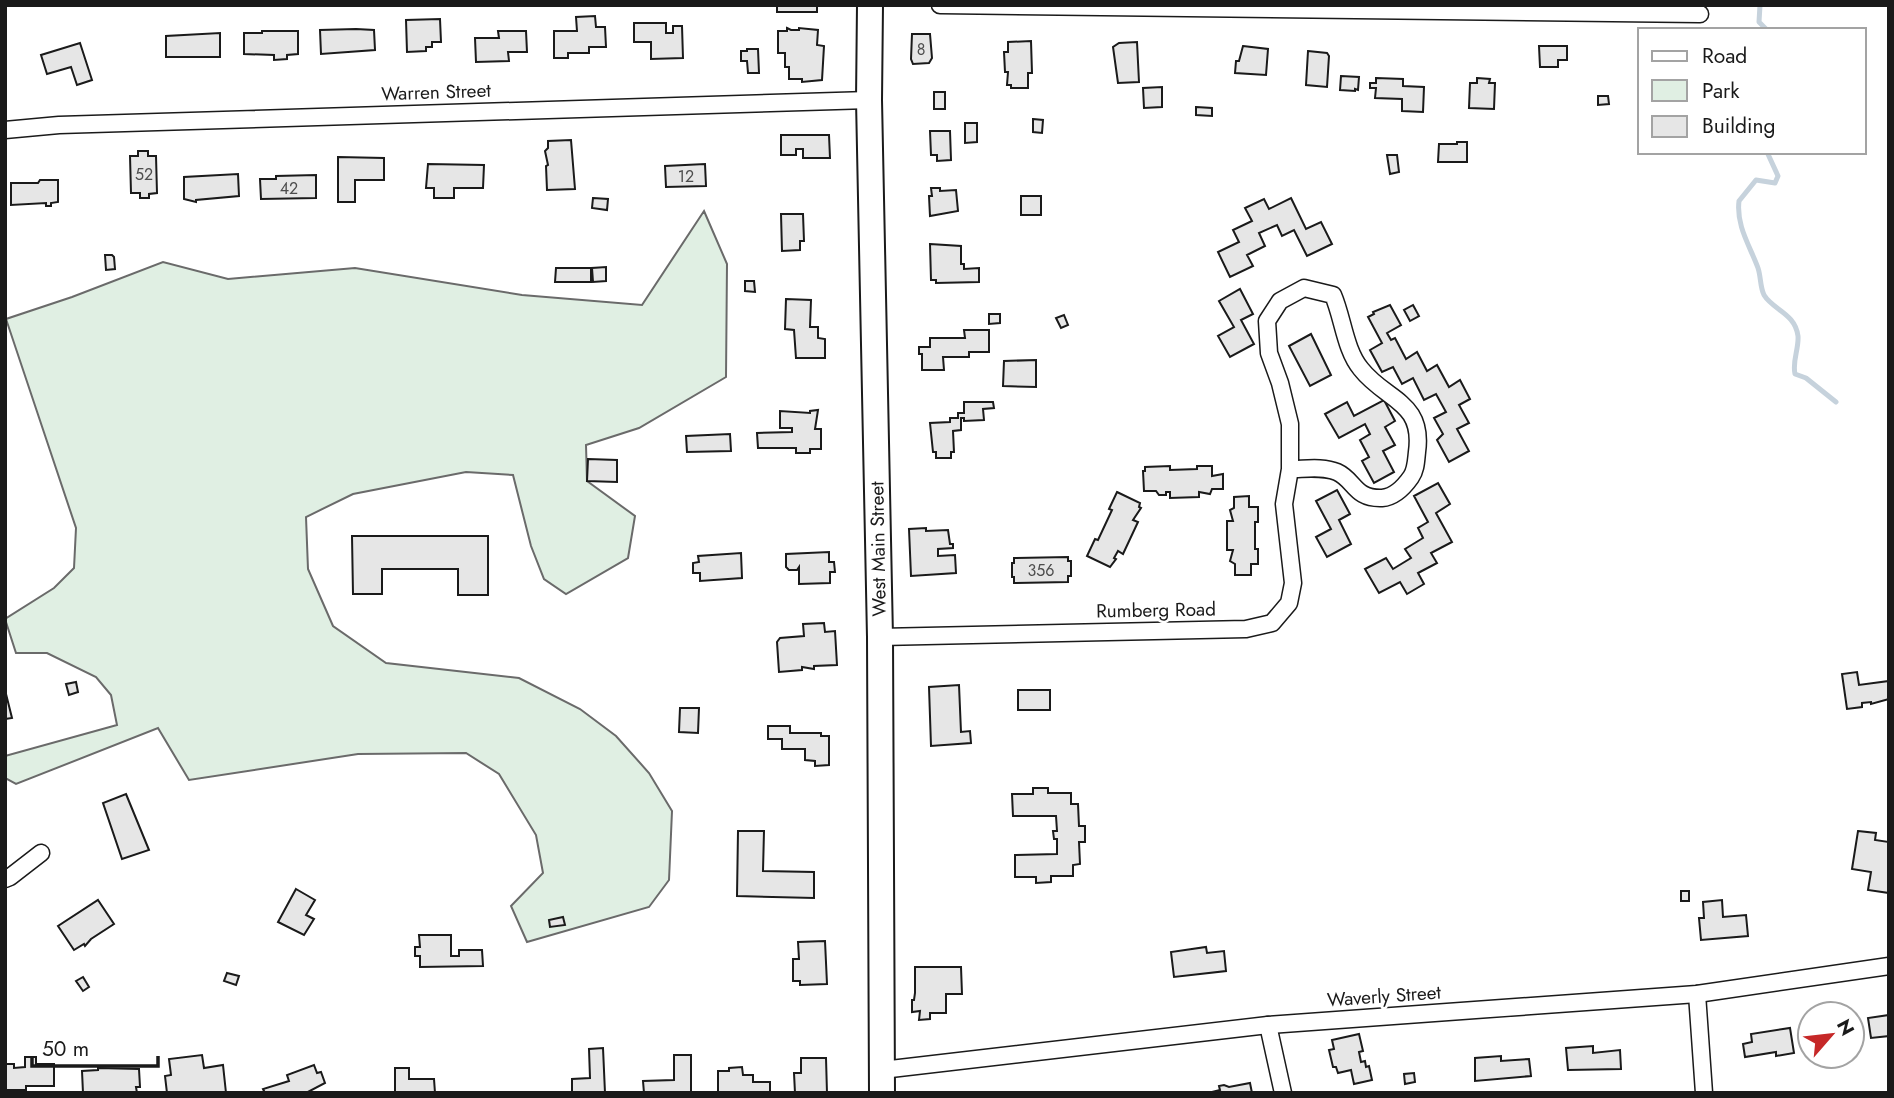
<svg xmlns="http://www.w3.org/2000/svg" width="1894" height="1098" viewBox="0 0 1894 1098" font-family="Jost,sans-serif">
  <rect width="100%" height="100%" fill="#fff"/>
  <polygon fill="#e0efe3" stroke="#6a6a6a" stroke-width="2" points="704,211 727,264 726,377 639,428 586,445 587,481 635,516 628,558 566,594 544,579 531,546 513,475 466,472 353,494 306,517 308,569 333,626 386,663 519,678 580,709 616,736 649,773 672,811 669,880 649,907 527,942 511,906 543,873 536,835 499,774 466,753 358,754 189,780 158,728 16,784 5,778 5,756 117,725 111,695 96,677 47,653 16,653 5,619 54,588 74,568 76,528 6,319 72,297 163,262 228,279 355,268 522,295 642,305"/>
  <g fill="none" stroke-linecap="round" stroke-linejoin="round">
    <g stroke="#c6d2dc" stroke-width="5">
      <polyline points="1760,5 1759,22 1767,30"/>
      <path d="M1767 152 1778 176 1775 183 1756 180 1739 201C1736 226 1750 246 1758 268 1761 277 1760 287 1764 295 1773 310 1795 313 1798 336 1799 349 1792 361 1795 374L1806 378 1836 402"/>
    </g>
  </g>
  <g fill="#e6e6e6" stroke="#1a1a1a" stroke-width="2">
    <rect x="777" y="5" width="40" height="7"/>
    <polygon points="595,16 596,27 605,27 606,47 589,47 589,53 568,53 568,58 554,58 554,31 577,31 576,17"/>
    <polygon points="440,19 441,42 432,42 432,47 426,47 426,51 407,52 406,20"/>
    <polygon points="634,23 666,23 666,33 673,33 673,26 682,26 683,58 651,59 651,42 634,42"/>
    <polygon points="787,28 791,30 799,30 799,28 818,30 817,45 824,46 822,80 802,82 802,79 789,79 789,67 785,67 785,53 778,53 778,31 787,31"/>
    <polygon points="356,29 374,30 375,50 321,54 320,30"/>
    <polygon points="262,31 298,31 298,54 287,55 287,59 274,60 274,55 244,54 244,33 262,33"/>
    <polygon points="498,31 526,31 527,52 508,52 509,61 476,62 475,38 499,38"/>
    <polygon points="220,33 220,57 166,57 166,36"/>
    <polygon points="912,34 930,34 932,58 929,63 913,64 911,59"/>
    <polygon points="1031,41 1032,73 1028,73 1028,88 1011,88 1011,85 1007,85 1008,72 1005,72 1004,52 1008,52 1008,42"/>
    <polygon points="1137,42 1139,82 1118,83 1113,47 1119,43"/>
    <polygon points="80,43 92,80 77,85 71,67 47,74 41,55"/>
    <polygon points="1243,46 1268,49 1266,75 1235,73 1236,61 1239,61"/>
    <polygon points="1539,46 1567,46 1567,60 1558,60 1558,67 1540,67"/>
    <polygon points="747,49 758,49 759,73 748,73 747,61 741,61 741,51 747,51"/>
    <polygon points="1308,51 1327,53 1329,56 1327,87 1306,85"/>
    <polygon points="1341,76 1359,77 1358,90 1355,89 1355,91 1340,90"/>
    <polygon points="1376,78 1403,79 1403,86 1424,87 1423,112 1402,111 1402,99 1375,98 1376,88 1370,88 1370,83 1376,83"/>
    <polygon points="1477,78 1490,79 1489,83 1495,83 1494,109 1469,108 1470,83 1477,83"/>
    <polygon points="1162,87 1162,107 1144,108 1143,88"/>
    <rect x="934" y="92" width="11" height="17"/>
    <polygon points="1598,96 1608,96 1609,104 1598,105"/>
    <polygon points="1196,107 1212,108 1212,116 1196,115"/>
    <polygon points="1033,119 1043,120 1042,133 1033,132"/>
    <polygon points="965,123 977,123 977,142 965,143"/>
    <polygon points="930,131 950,131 951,160 937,161 937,155 931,155"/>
    <polygon points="781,135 829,135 830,158 803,158 803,149 796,149 796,155 781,155"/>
    <polygon points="571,140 575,189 547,190 546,166 548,165 545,151 548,148 548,141"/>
    <polygon points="1457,142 1467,142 1467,162 1438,162 1439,144 1457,144"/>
    <polygon points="138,151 148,151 148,156 156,156 157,193 149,194 149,198 140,198 140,193 131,193 130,156 138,156"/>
    <polygon points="1387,155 1397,155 1399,172 1390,174"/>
    <polygon points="338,157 384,158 384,180 355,180 355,202 338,202"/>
    <polygon points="428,164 484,165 483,188 454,188 454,198 434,198 434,188 426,188"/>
    <polygon points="705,164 706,186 666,187 665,166"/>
    <polygon points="238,174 239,196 196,200 196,202 184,199 184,177"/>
    <polygon points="316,175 316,198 261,199 260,179 276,179 276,176"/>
    <polygon points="40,180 58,180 58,202 51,203 51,206 46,206 46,203 11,205 11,183 38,183"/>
    <polygon points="931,188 940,188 940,191 956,190 958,211 930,216 929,196 932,196"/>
    <rect x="1021" y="196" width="20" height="19"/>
    <polygon points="593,198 608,199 607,210 592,208"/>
    <polygon points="1291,198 1306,229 1321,222 1332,244 1307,256 1294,230 1282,236 1277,225 1259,233 1265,246 1247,255 1253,266 1230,277 1218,252 1239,242 1233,230 1252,221 1245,208 1264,199 1269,209"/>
    <polygon points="781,214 803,214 804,241 800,241 800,250 782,251"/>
    <polygon points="930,244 961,246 961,264 964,264 964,269 979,268 979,282 936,283 936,280 931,280"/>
    <polygon points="105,255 112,255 114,257 115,269 106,270"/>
    <polygon points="606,267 606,281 593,282 592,268"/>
    <polygon points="556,268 591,268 591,282 555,282"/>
    <polygon points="745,281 754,281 755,292 745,291"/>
    <polygon points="1240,289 1253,314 1241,320 1254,344 1230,357 1218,336 1234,327 1219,301"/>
    <polygon points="786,299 811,300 810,327 818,327 818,338 825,339 825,358 796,358 794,330 785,329"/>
    <polygon points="1390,305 1401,325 1387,333 1391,340 1395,338 1406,359 1417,352 1427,371 1437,365 1449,387 1460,380 1470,399 1459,405 1469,423 1457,429 1469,451 1449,462 1437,440 1443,434 1434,418 1446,412 1436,394 1424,400 1413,378 1402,384 1393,367 1382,372 1370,350 1382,343 1368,317 1374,314 1373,312"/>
    <polygon points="1413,305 1419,316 1410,321 1404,310"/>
    <polygon points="989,314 1000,314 1000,323 989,324"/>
    <polygon points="1064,315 1068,325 1061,328 1056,318"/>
    <polygon points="964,330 989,330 989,352 969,352 969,357 943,357 944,370 922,370 922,354 919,354 919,347 930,347 930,338 965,338"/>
    <polygon points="1311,334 1331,375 1310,386 1289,346"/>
    <polygon points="1036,360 1036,387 1003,386 1004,361"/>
    <polygon points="1384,400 1395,421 1385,427 1395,445 1383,451 1394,472 1374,483 1362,461 1369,457 1360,440 1370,434 1365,424 1339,438 1325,414 1347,402 1354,416"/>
    <polygon points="964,402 993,402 994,408 983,409 984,420 964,421 964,418 961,418 961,430 953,431 954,452 951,452 951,458 936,458 936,452 933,452 930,423 950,422 950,418 958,418 958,413 964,413"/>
    <polygon points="818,410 815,429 821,429 821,449 810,449 810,453 796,453 796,448 758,448 757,433 792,432 792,428 780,428 780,411 810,413 810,411"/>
    <polygon points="730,434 731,451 687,452 686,436"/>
    <polygon points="588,459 617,460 617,482 587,481"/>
    <polygon points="1170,466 1170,470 1197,469 1197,466 1212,466 1212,476 1223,474 1223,489 1212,489 1210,494 1199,492 1199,497 1170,498 1170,492 1166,492 1166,495 1159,495 1156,491 1144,491 1143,471 1145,471 1145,467"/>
    <polygon points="1438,483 1450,504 1436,513 1452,542 1431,553 1437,563 1418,573 1424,584 1407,594 1400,582 1379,593 1365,569 1386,558 1393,569 1411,558 1405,549 1423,538 1418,528 1428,522 1414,496"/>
    <polygon points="1337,490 1350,514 1339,520 1351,544 1327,557 1316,537 1331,529 1316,501"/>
    <polygon points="1117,492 1140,503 1139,507 1141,508 1133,520 1138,522 1123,554 1118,551 1114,558 1116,559 1110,567 1087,556 1095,539 1098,540 1112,510 1109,509"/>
    <polygon points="1249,496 1249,507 1258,507 1258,522 1255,522 1255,549 1258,549 1258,564 1251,564 1251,575 1235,575 1235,564 1230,561 1233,550 1227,550 1227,521 1233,521 1230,510 1234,508 1234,497"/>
    <polygon points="926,528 926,531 948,530 950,544 953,544 953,548 938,549 938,556 955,555 956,573 911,576 909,529"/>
    <polygon points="352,536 488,536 488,595 458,595 458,569 382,569 382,594 353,594"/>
    <polygon points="829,552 829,562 834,562 835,572 830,572 830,583 799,584 799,567 797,570 789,570 786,567 786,554"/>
    <polygon points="741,553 742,578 700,581 700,573 693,573 693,563 699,562 698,556"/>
    <polygon points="1068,557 1068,561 1071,561 1071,576 1068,576 1068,582 1014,583 1014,577 1012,577 1012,563 1014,563 1014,558"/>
    <polygon points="824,623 825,632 835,631 837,665 814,666 814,669 802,667 802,670 779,672 777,642 780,638 804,636 803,624"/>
    <polygon points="1857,672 1859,685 1889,681 1889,699 1871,704 1871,702 1862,703 1862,707 1847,709 1842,674"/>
    <polygon points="76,682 78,692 69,695 66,684"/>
    <polygon points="959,685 961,732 970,731 971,743 931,746 929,687"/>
    <polygon points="5,690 12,718 5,719"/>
    <rect x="1018" y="690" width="32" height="20"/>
    <polygon points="680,708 699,708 698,733 679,732"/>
    <polygon points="768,726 790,726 790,733 821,733 821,736 829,736 829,765 815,766 815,761 805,760 805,749 782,749 782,739 768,739"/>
    <polygon points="1033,788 1048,788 1048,793 1071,793 1071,804 1078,804 1079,826 1085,826 1085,842 1079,842 1080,864 1073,865 1073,876 1051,876 1051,882 1036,883 1036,877 1015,877 1015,855 1057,854 1057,839 1054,839 1053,831 1057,831 1056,816 1013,816 1012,794 1033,794"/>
    <polygon points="126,794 149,850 122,859 103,803"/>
    <polygon points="738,831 764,831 763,871 814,872 814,898 737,896"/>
    <polygon points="1858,831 1876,833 1875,840 1889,842 1889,893 1868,890 1871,872 1852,869"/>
    <polygon points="296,889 315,900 306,915 314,919 304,935 278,922"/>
    <rect x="1681" y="891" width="8" height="10"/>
    <polygon points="98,900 114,924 91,939 85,946 84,944 74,950 58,926"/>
    <polygon points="1722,900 1723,917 1746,915 1748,936 1701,940 1699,918 1704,918 1703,902"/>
    <polygon points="563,917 565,925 550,927 549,920"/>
    <polygon points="419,935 451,935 451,956 459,956 459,950 482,950 483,966 420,967 420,956 415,956 415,947 420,947"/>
    <polygon points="825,941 827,984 800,985 800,981 793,981 793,959 799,959 798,942"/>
    <polygon points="1206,947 1207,953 1224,951 1226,971 1174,977 1171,952"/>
    <polygon points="915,967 961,967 962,994 946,994 946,1013 930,1013 930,1019 919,1020 920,1011 912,1012 912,1000 914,1000 915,993"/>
    <polygon points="227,973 239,976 236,985 224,981"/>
    <polygon points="83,977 89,987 83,991 76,981"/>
    <polygon points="1889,1015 1889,1036 1871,1038 1868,1018"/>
    <polygon points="1790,1028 1794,1053 1776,1056 1776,1052 1745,1057 1743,1044 1752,1042 1751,1034"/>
    <polygon points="1359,1034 1363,1051 1359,1052 1361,1062 1365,1061 1366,1067 1369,1066 1372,1080 1354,1084 1351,1070 1338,1073 1336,1067 1333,1067 1329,1050 1334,1049 1332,1040"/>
    <polygon points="1593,1046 1593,1053 1620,1050 1621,1069 1568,1070 1566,1048"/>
    <polygon points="603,1048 605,1093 572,1093 572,1079 590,1078 589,1049"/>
    <polygon points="202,1055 204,1068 223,1065 226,1093 167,1093 165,1076 171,1075 169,1059"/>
    <polygon points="674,1055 691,1055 691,1093 644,1093 643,1081 674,1080"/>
    <polygon points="1501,1056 1501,1061 1529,1059 1531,1076 1475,1081 1475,1058"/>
    <polygon points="25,1057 36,1057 36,1064 54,1064 54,1086 26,1086 26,1090 5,1090 5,1064 14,1064 14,1068 25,1067"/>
    <polygon points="801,1058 826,1058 827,1093 795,1093 794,1073 801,1073"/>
    <polygon points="314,1065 317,1073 321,1072 325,1083 306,1093 265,1093 263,1089 289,1081 287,1075"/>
    <polygon points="742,1067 743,1075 753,1075 753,1082 770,1082 770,1093 718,1093 718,1071 729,1071 729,1068"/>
    <polygon points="98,1068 139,1069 140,1087 136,1087 137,1093 83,1093 82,1071 98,1070"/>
    <polygon points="395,1068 409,1068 409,1079 434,1079 435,1093 395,1093"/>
    <polygon points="1414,1073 1415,1082 1405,1084 1404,1074"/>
    <polygon points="1250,1083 1252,1093 1208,1093 1220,1090 1219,1086 1224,1085 1229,1087"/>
  </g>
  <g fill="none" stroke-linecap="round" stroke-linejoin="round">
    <defs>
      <g id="minor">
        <polyline points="940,5 1700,14"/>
        <polyline points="5,130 59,125 869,100"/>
        <path d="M880 637 1246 629 1272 623 1289 603 1293 583 1284 504 1290 469V424L1280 383 1269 353 1267 321 1280 301 1304 288 1333 295C1343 318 1345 350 1361 369 1386 401 1424 401 1417 452 1416 461 1416 470 1411 477 1404 487 1395 497 1382 498 1354 499 1355 480 1337 472 1323 466 1305 469 1290 469"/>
        <polyline points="5,879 10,877 41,853"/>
        <polyline points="1697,994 1704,1093"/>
        <polyline points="1268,1025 1283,1093"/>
        <polyline points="882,1070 1268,1025 1697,994 1889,966"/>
      </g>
      <polyline id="primary" points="870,5 869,100 880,637 882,1093"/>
    </defs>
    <use href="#minor" stroke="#1a1a1a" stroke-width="19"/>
    <use href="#primary" stroke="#1a1a1a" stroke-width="28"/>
    <use href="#minor" stroke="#fff" stroke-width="16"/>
    <use href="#primary" stroke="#fff" stroke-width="24"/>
  </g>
  <g text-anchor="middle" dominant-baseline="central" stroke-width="5" stroke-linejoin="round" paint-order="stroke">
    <g font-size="16" fill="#4d4d4d">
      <text x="921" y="49">8</text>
      <text x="144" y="174">52</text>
      <text x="686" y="176">12</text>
      <text x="289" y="188">42</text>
      <text x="1041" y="570">356</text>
    </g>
    <g font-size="19" fill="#1a1a1a" stroke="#fff">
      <text transform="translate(436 92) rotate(-2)">Warren Street</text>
      <text transform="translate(878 549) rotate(-91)">West Main Street</text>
      <text transform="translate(1156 610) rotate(-1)">Rumberg Road</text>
      <text transform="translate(1384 996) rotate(-4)">Waverly Street</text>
    </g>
  </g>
  <rect width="1894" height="1098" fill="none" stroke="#1a1a1a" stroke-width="14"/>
  <rect x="1638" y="28" width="228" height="126" fill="#ffffff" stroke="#a3a3a3" stroke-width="2"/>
  <rect x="1652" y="51" width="35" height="10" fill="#ffffff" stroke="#a3a3a3" stroke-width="2"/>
  <text x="1702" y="63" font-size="21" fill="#1a1a1a">Road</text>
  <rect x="1652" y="80" width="35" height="21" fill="#e0efe3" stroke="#a3a3a3" stroke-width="2"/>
  <text x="1702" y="98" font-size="21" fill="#1a1a1a">Park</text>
  <rect x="1652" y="116" width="35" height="21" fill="#e6e6e6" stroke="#a3a3a3" stroke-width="2"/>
  <text x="1702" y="133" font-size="21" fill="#1a1a1a">Building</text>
  <g transform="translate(1831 1035) rotate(62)"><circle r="33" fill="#ffffff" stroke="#a3a3a3" stroke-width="2"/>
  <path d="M0-5L12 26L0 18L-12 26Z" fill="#c62828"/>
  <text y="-10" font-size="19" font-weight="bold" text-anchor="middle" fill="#1a1a1a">N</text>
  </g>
  <path d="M32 1056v10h126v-10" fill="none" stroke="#1a1a1a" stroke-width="3.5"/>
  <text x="42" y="1056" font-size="21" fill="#1a1a1a" stroke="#ffffff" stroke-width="5" paint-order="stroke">50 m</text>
</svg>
